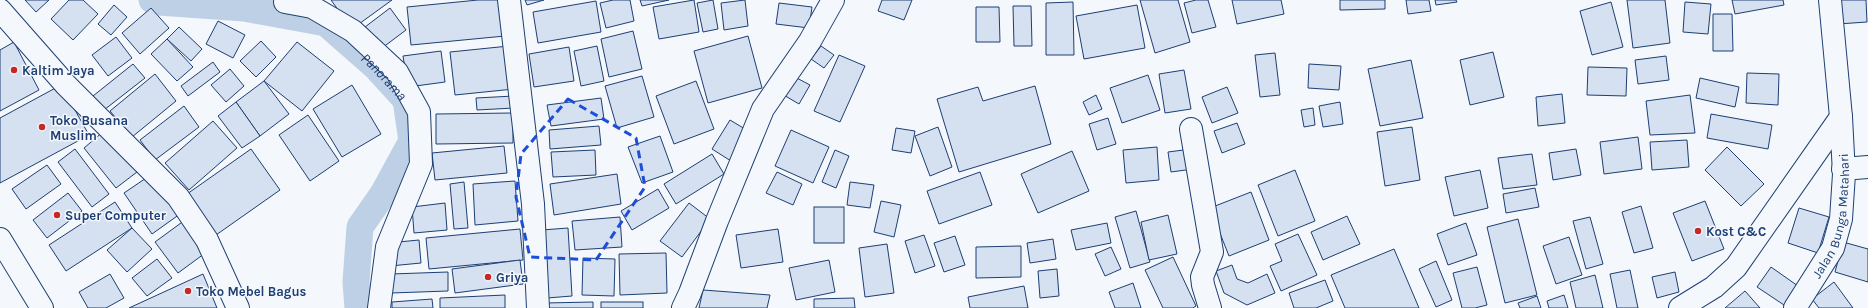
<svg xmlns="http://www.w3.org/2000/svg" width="1868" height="308" viewBox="0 0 1868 308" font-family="Karla,sans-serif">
  <rect width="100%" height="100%" fill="#f4f7fb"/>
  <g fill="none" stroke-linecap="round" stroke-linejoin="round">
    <path stroke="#bed0e5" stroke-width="27" id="s1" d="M152 0 159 2 244 8 326 23 375 66 406 100 412 141 383 194 360 227 356 282 358 308"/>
  </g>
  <g fill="#d5e0f0" stroke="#1d3f73">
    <polygon points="25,0 49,0 36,12"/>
    <polygon points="69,0 83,0 98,14 73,40 51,19"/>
    <polygon points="331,0 392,0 352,29"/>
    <polygon points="478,0 502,0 505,36 411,45 407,7"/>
    <polygon points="525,0 544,0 527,5"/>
    <polygon points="613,0 630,0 634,21 606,28 600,3"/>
    <polygon points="640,0 669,0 642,6"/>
    <polygon points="694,0 699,32 659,39 653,7"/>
    <polygon points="713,0 718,29 703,32 697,3"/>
    <polygon points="745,0 748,26 724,30 721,3"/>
    <polygon points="882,0 912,0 904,20 878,11"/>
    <polygon points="1140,0 1178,0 1190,42 1155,53"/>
    <polygon points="1196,0 1208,0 1216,27 1192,33 1184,3"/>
    <polygon points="1232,0 1281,0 1284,14 1237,24"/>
    <polygon points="1340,0 1385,0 1385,9 1340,10"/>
    <polygon points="1406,0 1429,0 1431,11 1408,14"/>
    <polygon points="1435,0 1456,0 1457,2 1436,5"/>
    <polygon points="1627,0 1665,0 1670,43 1633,48"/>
    <polygon points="1732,0 1783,0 1784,5 1735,14"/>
    <polygon points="1837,0 1866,0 1867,22 1838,24"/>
    <polygon points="596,1 601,32 538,43 533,12"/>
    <polygon points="1073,2 1074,55 1046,55 1046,3"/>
    <polygon points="1611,2 1623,47 1592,55 1580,11"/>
    <polygon points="1685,2 1711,4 1708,34 1683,32"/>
    <polygon points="779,3 812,7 809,28 776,24"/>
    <polygon points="114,5 127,17 111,35 98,24"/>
    <polygon points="1137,5 1145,48 1084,59 1076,16"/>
    <polygon points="1013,6 1031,6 1032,46 1014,46"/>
    <polygon points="976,7 999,7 1000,42 976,42"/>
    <polygon points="151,8 169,28 140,54 122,33"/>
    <polygon points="390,8 406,30 382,48 365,27"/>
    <polygon points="1713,14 1732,14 1733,51 1713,51"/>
    <polygon points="218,21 245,35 233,58 206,44"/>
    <polygon points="179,27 202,49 191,61 167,39"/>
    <polygon points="633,31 642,69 609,77 601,39"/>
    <polygon points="748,36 762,88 708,103 694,51"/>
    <polygon points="116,37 132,58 108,76 92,55"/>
    <polygon points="167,39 193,67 177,81 151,54"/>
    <polygon points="261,41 276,57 256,77 240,61"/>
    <polygon points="14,42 39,90 0,111 0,50"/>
    <polygon points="297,42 334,71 302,111 264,81"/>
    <polygon points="509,46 514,89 455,95 450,52"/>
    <polygon points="597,46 604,81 581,86 574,51"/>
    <polygon points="821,46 834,55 824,68 811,59"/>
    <polygon points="569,47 574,81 534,87 529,54"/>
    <polygon points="441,51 445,82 408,87 403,56"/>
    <polygon points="1493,52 1504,97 1470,105 1460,60"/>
    <polygon points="1275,53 1280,95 1260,97 1255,55"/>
    <polygon points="839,55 865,66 840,122 814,111"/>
    <polygon points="1666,56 1669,80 1638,84 1635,60"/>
    <polygon points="1411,60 1423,118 1380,126 1368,69"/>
    <polygon points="213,62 220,72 188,96 181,86"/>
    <polygon points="133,64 145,78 104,110 93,96"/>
    <polygon points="1309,64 1341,66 1339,90 1308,88"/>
    <polygon points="1588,67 1627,68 1626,96 1587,95"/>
    <polygon points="230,69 244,86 226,102 211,85"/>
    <polygon points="1184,70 1191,109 1165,113 1159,74"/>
    <polygon points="1747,73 1779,74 1778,105 1746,103"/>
    <polygon points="155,74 176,101 132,137 110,111"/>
    <polygon points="1148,75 1160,110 1122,123 1110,88"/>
    <polygon points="642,76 654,117 617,128 605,86"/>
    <polygon points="793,76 810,85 799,104 782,94"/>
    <polygon points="1700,78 1739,87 1735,107 1696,98"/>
    <polygon points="264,81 289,114 260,136 236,102"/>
    <polygon points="696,81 714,129 674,144 656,96"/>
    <polygon points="61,85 89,135 0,183 0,118"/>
    <polygon points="352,85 381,134 342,157 313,109"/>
    <polygon points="1035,86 1051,144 959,172 937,99 978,87 983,101"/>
    <polygon points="1227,87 1238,113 1212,123 1202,97"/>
    <polygon points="1562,94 1565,123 1538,126 1536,97"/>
    <polygon points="1096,95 1102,109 1089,115 1083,102"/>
    <polygon points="1690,95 1695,133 1650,135 1646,101"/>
    <polygon points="514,96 514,108 477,110 476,98"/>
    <polygon points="601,98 604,119 551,126 547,105"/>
    <polygon points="236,102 260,136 242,148 218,116"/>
    <polygon points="1340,102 1343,124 1323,127 1319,106"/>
    <polygon points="184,106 199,127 155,160 140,140"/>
    <polygon points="1313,108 1315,125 1304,127 1301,110"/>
    <polygon points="513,113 513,143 436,144 436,114"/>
    <polygon points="1711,114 1772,125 1768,149 1707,138"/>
    <polygon points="308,115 339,161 310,181 279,135"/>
    <polygon points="1108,118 1116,144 1097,150 1089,124"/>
    <polygon points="730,120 750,132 731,161 712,149"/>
    <polygon points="213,121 237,148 189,190 165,163"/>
    <polygon points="1237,123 1245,144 1222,153 1214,131"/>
    <polygon points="599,126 601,145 550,149 549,130"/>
    <polygon points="938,127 952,167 930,176 915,136"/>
    <polygon points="1412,127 1420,180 1385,186 1377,132"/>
    <polygon points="896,128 915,131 911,153 892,150"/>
    <polygon points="791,130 829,147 813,183 775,166"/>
    <polygon points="104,131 137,172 116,188 84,148"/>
    <polygon points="660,136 673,172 642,183 628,147"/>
    <polygon points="1638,137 1642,169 1604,174 1600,142"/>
    <polygon points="1687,140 1689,167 1652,170 1650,142"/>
    <polygon points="504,146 507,173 435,180 432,153"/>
    <polygon points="1157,147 1159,180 1126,183 1123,150"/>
    <polygon points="1727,147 1764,184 1741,206 1705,170"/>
    <polygon points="75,149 109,194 92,207 58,162"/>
    <polygon points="251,149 280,190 216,235 187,194"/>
    <polygon points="1191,149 1193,169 1171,172 1168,152"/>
    <polygon points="1576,149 1581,175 1553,180 1549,153"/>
    <polygon points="595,150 596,175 553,177 551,152"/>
    <polygon points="835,150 849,156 836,188 822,182"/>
    <polygon points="1072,151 1089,191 1038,213 1021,174"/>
    <polygon points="712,154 724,174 676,204 664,184"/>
    <polygon points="1532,154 1537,185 1503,189 1498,158"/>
    <polygon points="47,165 61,184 26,209 12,189"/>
    <polygon points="1295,170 1315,221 1278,236 1258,185"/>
    <polygon points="1480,170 1488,208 1454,216 1445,177"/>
    <polygon points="777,172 802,184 793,205 766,193"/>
    <polygon points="980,172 992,205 939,224 927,191"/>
    <polygon points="152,174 180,214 152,234 124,193"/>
    <polygon points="617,174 621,204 554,215 550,184"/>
    <polygon points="515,181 518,221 475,225 473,184"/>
    <polygon points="464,182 468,228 454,229 450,184"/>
    <polygon points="850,182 874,185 870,208 847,205"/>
    <polygon points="1535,188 1539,207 1506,213 1503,194"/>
    <polygon points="658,189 669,208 632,230 621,211"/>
    <polygon points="1251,192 1269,240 1229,256 1210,208"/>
    <polygon points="68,193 82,211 47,238 33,220"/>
    <polygon points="881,201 901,205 894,237 874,232"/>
    <polygon points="1705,201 1724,249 1692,261 1673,213"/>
    <polygon points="115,202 132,228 66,271 49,245"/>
    <polygon points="445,203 447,230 414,233 412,207"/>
    <polygon points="689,203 710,219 682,257 660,241"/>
    <polygon points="1641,206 1653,248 1634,253 1622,212"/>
    <rect x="814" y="207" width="30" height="36"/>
    <polygon points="1799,208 1829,217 1818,253 1788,243"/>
    <polygon points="1136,211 1150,262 1130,268 1115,217"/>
    <polygon points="1168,215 1177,254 1149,260 1141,222"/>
    <polygon points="1347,216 1360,244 1323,260 1311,232"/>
    <polygon points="620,217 622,247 575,250 572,221"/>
    <polygon points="1590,217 1603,264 1586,269 1573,221"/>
    <polygon points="1518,219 1537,295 1505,303 1487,227"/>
    <polygon points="185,220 208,251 178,273 155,242"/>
    <polygon points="1107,223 1111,243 1076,250 1071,230"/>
    <polygon points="1466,223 1477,255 1448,265 1437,234"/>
    <polygon points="132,228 152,249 127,272 107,250"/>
    <polygon points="568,228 572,296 547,298 542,230"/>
    <polygon points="520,229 523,260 429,269 426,238"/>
    <polygon points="778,229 783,262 741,268 736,235"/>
    <polygon points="1298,234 1317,275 1281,291 1270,266 1282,261 1275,244"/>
    <polygon points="924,235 935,266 915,273 905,241"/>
    <polygon points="955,236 965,265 944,272 934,243"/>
    <polygon points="1569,237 1582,275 1556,284 1543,246"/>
    <polygon points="1053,239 1056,259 1030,263 1027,243"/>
    <polygon points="419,240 421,263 390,266 388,243"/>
    <polygon points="1843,242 1868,249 1868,282 1835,272"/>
    <polygon points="887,244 894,293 865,297 859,248"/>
    <polygon points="1021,246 1021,277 976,278 976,247"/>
    <polygon points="1111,247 1121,269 1105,276 1095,254"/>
    <polygon points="1394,249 1419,308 1345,308 1331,275"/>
    <polygon points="666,253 667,293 620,295 619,254"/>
    <polygon points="1173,257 1196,306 1193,308 1163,308 1145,270"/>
    <polygon points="583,258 615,259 614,296 582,295"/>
    <polygon points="157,259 172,278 147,296 132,278"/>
    <polygon points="520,260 523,284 455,293 452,269"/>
    <polygon points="829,260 835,292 796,300 789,268"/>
    <polygon points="1436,261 1452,300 1436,307 1419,269"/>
    <polygon points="1232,265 1237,279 1248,283 1267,274 1275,293 1247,305 1224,293 1216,271"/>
    <polygon points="1477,267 1487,305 1475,308 1462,308 1453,273"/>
    <polygon points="1771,267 1798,286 1784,305 1757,287"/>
    <polygon points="1057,269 1059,296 1040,298 1038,271"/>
    <polygon points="1630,270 1638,308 1617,308 1610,274"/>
    <polygon points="448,272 448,291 391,293 391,274"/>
    <polygon points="1675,272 1679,292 1657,298 1652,277"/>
    <polygon points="110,274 124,298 106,308 88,308 79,292"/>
    <polygon points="203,274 217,308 129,308"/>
    <polygon points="1595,275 1603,308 1576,308 1570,282"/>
    <polygon points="1325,280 1333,301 1316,308 1294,308 1289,293"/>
    <polygon points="1834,282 1853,308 1819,308 1812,299"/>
    <polygon points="1133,283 1141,308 1115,308 1109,292"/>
    <polygon points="1024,286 1028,308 970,308 968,297"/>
    <polygon points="703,290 770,295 767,308 699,308"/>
    <polygon points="1745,291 1760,308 1725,308"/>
    <polygon points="505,295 505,308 440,308 440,298"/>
    <polygon points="1564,295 1568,308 1549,308 1547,301"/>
    <polygon points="1537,296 1541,308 1520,308 1518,303"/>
    <polygon points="854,298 855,308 814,308 814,299"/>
    <polygon points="432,299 433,308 392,308 392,302"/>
    <polygon points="593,302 593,308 545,308 545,303"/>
    <rect x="601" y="302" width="42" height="6"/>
  </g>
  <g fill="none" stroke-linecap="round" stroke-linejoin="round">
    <defs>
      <g id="minor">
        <polyline points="509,0 533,204 538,308"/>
        <polyline points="285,2 312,7 353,31 397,72 419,112 421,164 387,247 379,308"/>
        <polyline points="0,10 66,85 178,197 207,240 238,308"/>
        <polyline points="1191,129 1212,252 1202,277 1203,285 1210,308"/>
        <polyline points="1843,169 1868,167"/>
        <polyline points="683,308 690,293 717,221 763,109 810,41 833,0"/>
        <polyline points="1680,308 1714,287 1736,267 1841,117"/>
        <path id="s2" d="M1795 308 1833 248 1841 219 1844 174 1841 117 1830 0"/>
      </g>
      <polyline id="secondary" points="0,239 42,308"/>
    </defs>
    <use href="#minor" stroke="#1d3f73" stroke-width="24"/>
    <use href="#secondary" stroke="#1d3f73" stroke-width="24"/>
    <use href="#minor" stroke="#f4f7fb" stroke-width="22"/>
    <use href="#secondary" stroke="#f4f7fb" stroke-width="22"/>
  </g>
  <path fill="none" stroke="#1d4ed8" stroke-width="3" stroke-dasharray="8 5" stroke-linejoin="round" d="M568 99 636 138 645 187 596 260 530 257 516 197 521 154Z"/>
  <g fill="#c62828" stroke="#f4f7fb" stroke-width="1.5">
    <circle cx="14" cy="70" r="4"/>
    <circle cx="42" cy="127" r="4"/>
    <circle cx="57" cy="215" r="4"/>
    <circle cx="1698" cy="231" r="4"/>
    <circle cx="488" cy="277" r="4"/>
    <circle cx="188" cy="291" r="4"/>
  </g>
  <g text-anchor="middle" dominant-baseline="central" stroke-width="3" stroke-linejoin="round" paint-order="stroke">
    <g font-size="13" font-weight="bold" fill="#1d3f73" stroke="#f4f7fb" text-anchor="start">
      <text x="22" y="70">Kaltim Jaya</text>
      <text x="50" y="120">Toko Busana<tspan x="50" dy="15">Muslim</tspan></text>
      <text x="65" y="215">Super Computer</text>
      <text x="1706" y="231">Kost C&amp;C</text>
      <text x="496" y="277">Griya</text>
      <text x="196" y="291">Toko Mebel Bagus</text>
    </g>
    <g font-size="13" fill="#1d3f73" stroke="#f4f7fb">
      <text stroke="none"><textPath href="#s2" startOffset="102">Jalan Bunga Matahari</textPath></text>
    </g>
    <g font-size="14" font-style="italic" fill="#1d3f73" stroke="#f4f7fb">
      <text stroke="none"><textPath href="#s1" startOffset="255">Panorama</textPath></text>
    </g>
  </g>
</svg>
